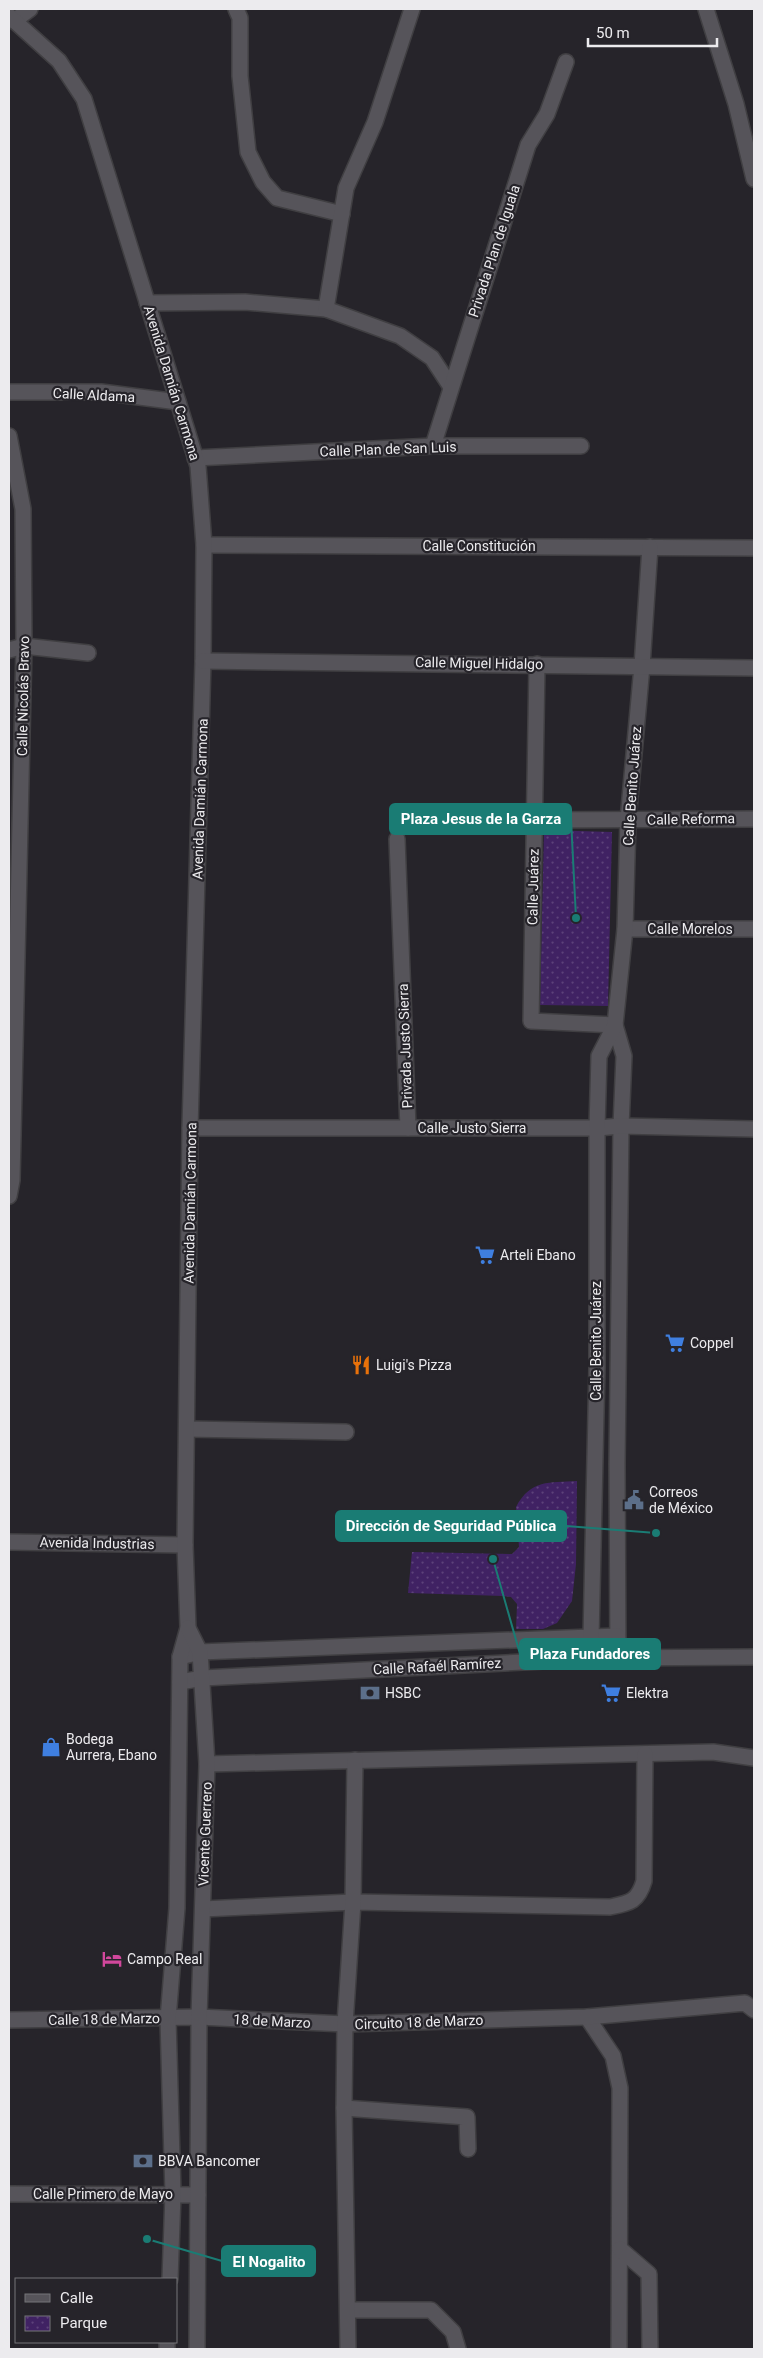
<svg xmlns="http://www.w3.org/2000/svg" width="763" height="2358" viewBox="0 0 763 2358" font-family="Roboto,sans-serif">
  <defs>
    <pattern id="park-dots" width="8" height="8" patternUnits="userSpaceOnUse" patternTransform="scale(1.25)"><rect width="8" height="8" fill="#402263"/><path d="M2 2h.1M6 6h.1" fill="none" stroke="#5c427a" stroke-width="1.8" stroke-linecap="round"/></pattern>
  </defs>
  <rect width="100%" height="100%" fill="#26242a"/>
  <g fill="url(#park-dots)">
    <polygon points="544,830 612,832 608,1006 540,1005"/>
    <path d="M577 1481 576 1564 572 1601 557 1623 543 1629H516L517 1604 511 1597 503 1596 408 1593 412 1552 512 1554 519 1547 516 1507C531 1479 549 1483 577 1481Z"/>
  </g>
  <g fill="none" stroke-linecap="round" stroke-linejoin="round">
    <defs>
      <g id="minor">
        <polyline points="236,9 240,18 240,76 248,152 263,182 277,198 342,214"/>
        <polyline points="706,9 736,104 754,179"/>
        <polyline points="14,21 30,9"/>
        <polyline points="147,303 245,302 326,309 400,336 432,358 451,387"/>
        <polyline points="326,309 346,188 375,122 412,9"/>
        <polyline points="9,392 101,392 178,402"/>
        <polyline points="9,436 23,509 24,646 12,1180 9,1196"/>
        <polyline points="433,446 528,145 547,114 566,62"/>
        <polyline points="195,458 433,446 581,446"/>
        <polyline points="204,545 754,548"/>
        <polyline points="9,650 24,646 88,653"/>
        <polyline points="537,664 531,1021 615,1025"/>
        <polyline points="535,820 754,819"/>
        <polyline points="397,839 408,1128"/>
        <polyline points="625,929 754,929"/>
        <polyline points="615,1025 624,1056 621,1126 617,1464 618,1659"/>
        <polyline points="190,1128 597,1128 621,1126 754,1129"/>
        <polyline points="187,1429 346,1432"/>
        <polyline points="9,1542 185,1545"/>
        <polyline points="180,1657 200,1652 617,1636"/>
        <polyline points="603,1658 591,1638 597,1367 597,1128 599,1056 615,1025 625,929 628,820 642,666 650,547"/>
        <polyline points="180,1682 203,1678 603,1658 754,1657"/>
        <polyline points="207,1764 713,1752 754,1758"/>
        <path d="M203 1909 353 1902 610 1907C629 1903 638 1902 644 1881L645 1754"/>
        <polyline points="587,2017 613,2056 620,2088 619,2349"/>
        <polyline points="9,2020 199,2017 345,2024 587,2017 745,2003 754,2010"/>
        <polyline points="344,2108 467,2117 468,2149"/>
        <polyline points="9,2194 198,2195"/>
        <polyline points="620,2249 649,2274 650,2349"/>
        <polyline points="349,2310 431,2310 453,2332 458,2349"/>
        <polyline points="348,2349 344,2108 345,2024 353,1902 355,1760"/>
      </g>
      <g id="tertiary">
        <polyline points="9,16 59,61 84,99 198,466 204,545 203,661 190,1128 185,1545 188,1628 180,1657 177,1908 168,2019 173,2194 170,2279"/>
        <polyline points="203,661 754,668"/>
        <polyline points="188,1628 200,1652 207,1764 199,2017 197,2349"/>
        <polyline points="167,2349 167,2342"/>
      </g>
    </defs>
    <use href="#minor" stroke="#403f42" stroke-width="18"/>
    <use href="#tertiary" stroke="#403f42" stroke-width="18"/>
    <use href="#minor" stroke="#56545a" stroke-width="15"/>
    <use href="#tertiary" stroke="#56545a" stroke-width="15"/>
  </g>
  <defs>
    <symbol id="supermarket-bare" viewBox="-9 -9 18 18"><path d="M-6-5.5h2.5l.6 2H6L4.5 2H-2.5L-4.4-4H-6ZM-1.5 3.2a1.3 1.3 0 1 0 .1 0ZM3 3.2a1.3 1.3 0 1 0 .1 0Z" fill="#3f7fe0" stroke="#26242a" stroke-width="2.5" paint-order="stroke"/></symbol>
    <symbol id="restaurant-bare" viewBox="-9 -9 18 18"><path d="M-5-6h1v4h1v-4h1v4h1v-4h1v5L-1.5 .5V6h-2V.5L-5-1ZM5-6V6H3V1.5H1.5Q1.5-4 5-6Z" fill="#e8710a" stroke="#26242a" stroke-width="2.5" paint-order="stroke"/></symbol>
    <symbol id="civic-bare" viewBox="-9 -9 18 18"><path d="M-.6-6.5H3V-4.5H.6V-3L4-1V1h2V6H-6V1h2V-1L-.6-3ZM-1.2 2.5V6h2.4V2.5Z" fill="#5c6f8a" stroke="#26242a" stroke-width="2.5" paint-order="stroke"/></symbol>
    <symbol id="bank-bare" viewBox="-9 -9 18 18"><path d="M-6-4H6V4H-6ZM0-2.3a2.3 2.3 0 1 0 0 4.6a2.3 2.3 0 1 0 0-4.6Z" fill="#5c6f8a" stroke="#26242a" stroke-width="2.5" paint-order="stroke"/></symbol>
    <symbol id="shop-bare" viewBox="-9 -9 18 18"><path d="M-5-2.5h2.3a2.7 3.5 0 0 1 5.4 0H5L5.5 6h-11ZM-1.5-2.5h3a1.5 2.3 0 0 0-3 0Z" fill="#3f7fe0" stroke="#26242a" stroke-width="2.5" paint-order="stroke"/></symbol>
    <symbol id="hotel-bare" viewBox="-9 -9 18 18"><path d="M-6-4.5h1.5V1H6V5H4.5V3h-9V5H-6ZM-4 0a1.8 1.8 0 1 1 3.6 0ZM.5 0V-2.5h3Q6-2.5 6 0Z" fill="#d1479c" stroke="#26242a" stroke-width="2.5" paint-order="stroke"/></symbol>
  </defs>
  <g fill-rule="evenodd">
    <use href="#supermarket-bare" x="471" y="1241" width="28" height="28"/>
    <use href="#supermarket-bare" x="661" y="1329" width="28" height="28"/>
    <use href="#restaurant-bare" x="347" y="1351" width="28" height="28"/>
    <use href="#civic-bare" x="620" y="1486" width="28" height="28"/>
    <use href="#bank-bare" x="356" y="1679" width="28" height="28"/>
    <use href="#supermarket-bare" x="597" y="1679" width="28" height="28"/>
    <use href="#shop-bare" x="37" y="1733" width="28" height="28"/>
    <use href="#hotel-bare" x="98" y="1945" width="28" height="28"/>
    <use href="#bank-bare" x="129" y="2147" width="28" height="28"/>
  </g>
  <g text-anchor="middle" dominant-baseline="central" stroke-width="4.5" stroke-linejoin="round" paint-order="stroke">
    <g font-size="14" fill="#ecebee" stroke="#26242a">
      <text transform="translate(494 251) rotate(-72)">Privada Plan de Iguala</text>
      <text transform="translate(172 383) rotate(73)">Avenida Damián Carmona</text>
      <text transform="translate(94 395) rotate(3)">Calle Aldama</text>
      <text transform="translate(388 449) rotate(-2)">Calle Plan de San Luis</text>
      <text x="479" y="546">Calle Constitución</text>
      <text transform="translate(479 663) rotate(1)">Calle Miguel Hidalgo</text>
      <text transform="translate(23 696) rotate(-89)">Calle Nicolás Bravo</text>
      <text transform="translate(632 786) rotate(-86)">Calle Benito Juárez</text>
      <text transform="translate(200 799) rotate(-88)">Avenida Damián Carmona</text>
      <text transform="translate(691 819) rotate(-1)">Calle Reforma</text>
      <text transform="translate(533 887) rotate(-89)">Calle Juárez</text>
      <text x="690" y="929">Calle Morelos</text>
      <text transform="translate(405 1046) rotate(-92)">Privada Justo Sierra</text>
      <text x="472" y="1128">Calle Justo Sierra</text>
      <text transform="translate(190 1203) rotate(-89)">Avenida Damián Carmona</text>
      <text transform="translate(596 1341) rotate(-90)">Calle Benito Juárez</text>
      <text transform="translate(97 1543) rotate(1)">Avenida Industrias</text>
      <text transform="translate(437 1666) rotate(-3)">Calle Rafaél Ramírez</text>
      <text transform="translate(205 1834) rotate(-88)">Vicente Guerrero</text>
      <text transform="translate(104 2019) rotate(-1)">Calle 18 de Marzo</text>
      <text transform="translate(272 2021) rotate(3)">18 de Marzo</text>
      <text transform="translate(419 2022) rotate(-2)">Circuito 18 de Marzo</text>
      <text x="103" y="2194">Calle Primero de Mayo</text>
    </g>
    <g font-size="14" fill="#ecebee" stroke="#26242a" text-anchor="start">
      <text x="500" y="1255">Arteli Ebano</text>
      <text x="690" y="1343">Coppel</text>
      <text x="376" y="1365">Luigi's Pizza</text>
      <text x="649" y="1492">Correos<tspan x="649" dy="16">de México</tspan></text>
      <text x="385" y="1693">HSBC</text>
      <text x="626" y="1693">Elektra</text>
      <text x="66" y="1739">Bodega<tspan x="66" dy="16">Aurrera, Ebano</tspan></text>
      <text x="127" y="1959">Campo Real</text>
      <text x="158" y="2161">BBVA Bancomer</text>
    </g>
  </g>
  <path fill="none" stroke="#1a7c74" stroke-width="2" d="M576 918L571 819M656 1533L566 1526M493 1559L520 1654M147 2239L222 2261"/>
  <g fill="#1a7c74" stroke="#26242a" stroke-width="2">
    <circle cx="576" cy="918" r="5"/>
    <circle cx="656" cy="1533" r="5"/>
    <circle cx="493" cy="1559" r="5"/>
    <circle cx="147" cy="2239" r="5"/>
  </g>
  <g fill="#1a7c74" stroke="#1a7c74" stroke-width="2">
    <rect x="390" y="804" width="181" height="30" rx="5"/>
    <rect x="336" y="1511" width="230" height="30" rx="5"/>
    <rect x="520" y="1639" width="140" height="30" rx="5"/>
    <rect x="222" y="2246" width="93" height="30" rx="5"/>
  </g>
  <g font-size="15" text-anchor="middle" font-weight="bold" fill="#fff">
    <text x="481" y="824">Plaza Jesus de la Garza</text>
    <text x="451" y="1531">Dirección de Seguridad Pública</text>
    <text x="590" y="1659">Plaza Fundadores</text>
    <text x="269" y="2267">El Nogalito</text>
  </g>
  <rect width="763" height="2358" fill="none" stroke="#ecebee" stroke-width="20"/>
  <rect x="15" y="2278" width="162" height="65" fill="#26242a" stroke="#757478"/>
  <rect x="25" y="2294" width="25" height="8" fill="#56545a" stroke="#757478"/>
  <text x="60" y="2303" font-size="15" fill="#ecebee">Calle</text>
  <rect x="25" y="2316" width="25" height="15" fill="url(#park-dots)" stroke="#757478"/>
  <text x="60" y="2328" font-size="15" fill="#ecebee">Parque</text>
  <path d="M588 38v8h129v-8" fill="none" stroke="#ecebee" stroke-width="2.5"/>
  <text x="596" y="38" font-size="15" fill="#ecebee" stroke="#26242a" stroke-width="4" paint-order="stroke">50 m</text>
</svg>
